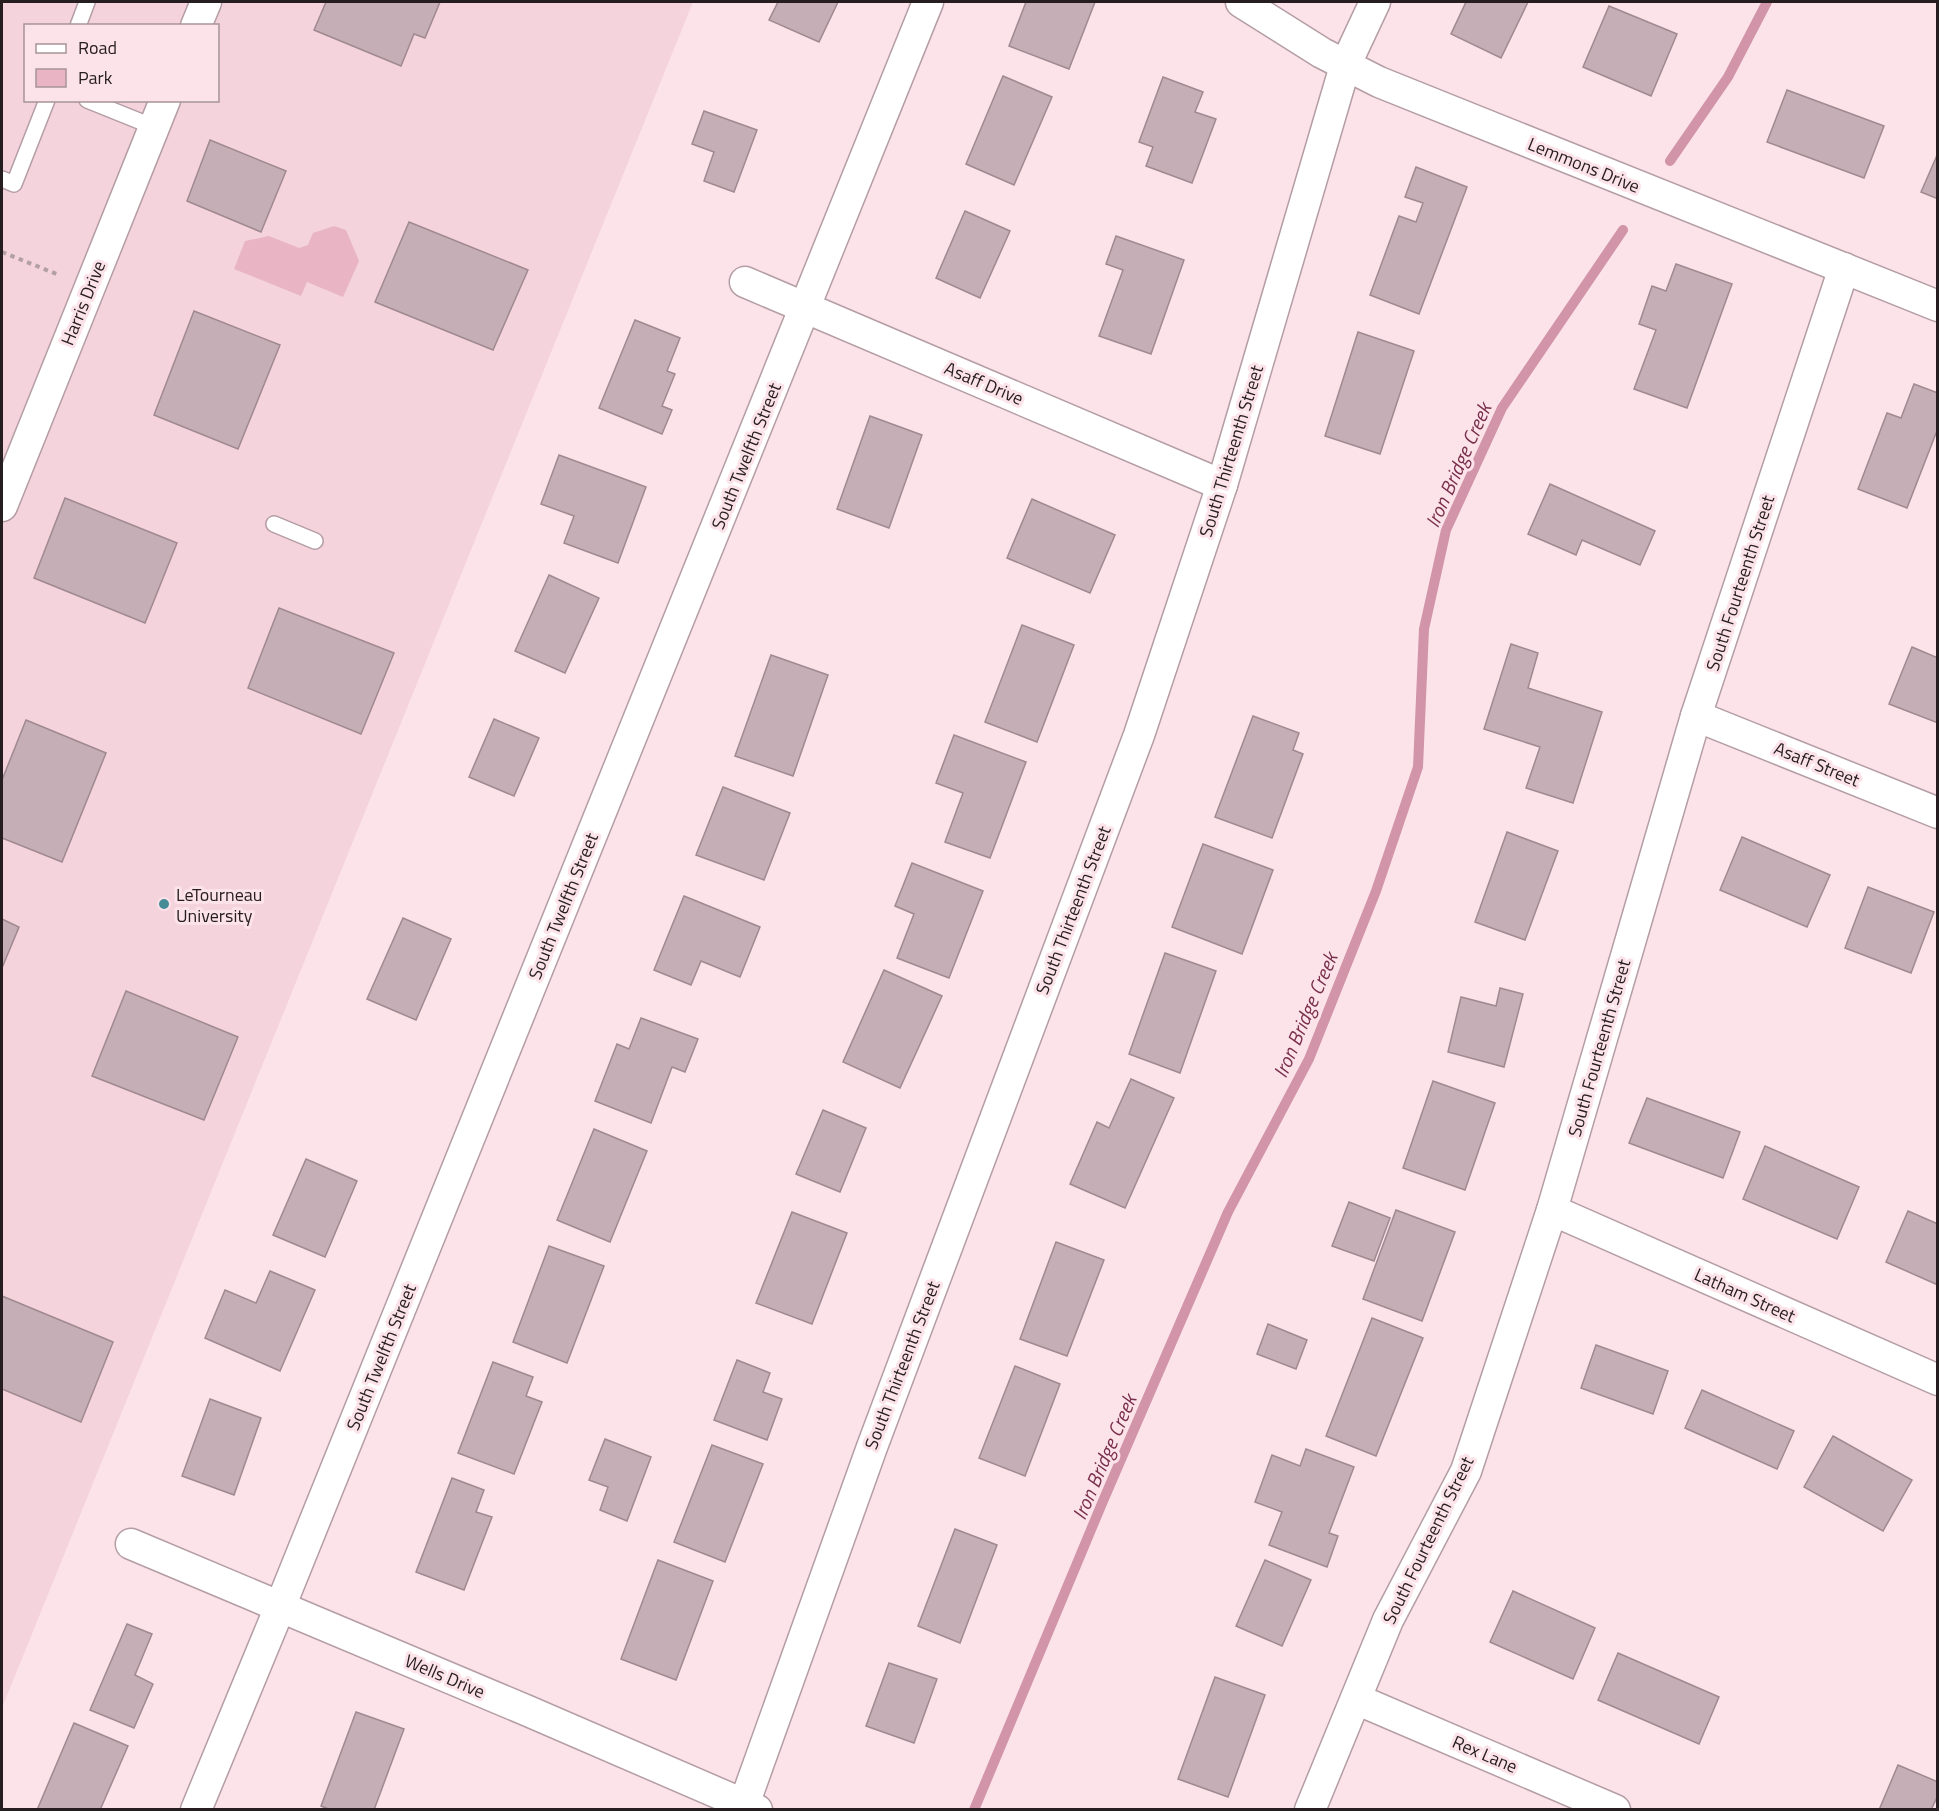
<svg xmlns="http://www.w3.org/2000/svg" width="1939" height="1811" viewBox="0 0 1939 1811" font-family="'Titillium Web',sans-serif">
  <rect width="100%" height="100%" fill="#fce3ea"/>
  <path fill="#f4d3dd" fill-rule="evenodd" d="M2 2H693L2 1708ZM26 26H218V100H26Z"/>
  <polygon fill="#e9b4c4" points="334,226 346,230 359,261 343,297 307,282 301,296 234,269 245,241 269,236 299,248 308,245 313,233"/>
  <g fill="none" stroke-linecap="round" stroke-linejoin="round">
    <g stroke="#d194a8" stroke-width="10">
      <polyline points="1670,161 1728,77 1767,2"/>
      <polyline points="974,1810 1103,1501 1228,1212 1309,1059 1376,891 1418,767 1424,629 1446,530 1502,408 1623,230"/>
    </g>
  </g>
  <g fill="#c5aeb5" stroke="#a08990" stroke-width="1.5">
    <polygon points="326,2 440,2 425,38 414,34 401,66 314,30"/>
    <polygon points="778,2 838,2 819,42 769,20"/>
    <polygon points="1026,2 1095,2 1069,69 1009,46"/>
    <polygon points="1466,2 1528,2 1501,58 1451,34"/>
    <polygon points="1609,6 1677,34 1651,96 1583,67"/>
    <polygon points="1003,76 1052,97 1014,185 966,164"/>
    <polygon points="1163,77 1203,92 1195,112 1216,119 1192,183 1146,166 1153,147 1139,142"/>
    <polygon points="1787,90 1884,126 1864,178 1767,142"/>
    <polygon points="704,111 757,130 734,192 704,181 714,152 692,144"/>
    <polygon points="210,140 286,171 261,232 187,201"/>
    <polygon points="1938,153 1938,199 1921,192"/>
    <polygon points="1416,167 1467,187 1419,314 1370,295 1399,216 1416,222 1423,203 1405,197"/>
    <polygon points="965,211 1010,231 980,298 936,278"/>
    <polygon points="409,222 528,270 493,350 375,302"/>
    <polygon points="1116,236 1184,260 1151,354 1099,336 1123,270 1106,264"/>
    <polygon points="1676,264 1732,284 1687,408 1634,389 1656,330 1639,324 1652,286 1666,291"/>
    <polygon points="194,311 280,345 238,449 154,415"/>
    <polygon points="635,320 680,338 667,371 675,374 662,406 672,410 662,434 599,408"/>
    <polygon points="1358,332 1414,351 1380,454 1325,436"/>
    <polygon points="1914,384 1938,393 1938,428 1907,508 1858,489 1887,413 1901,418"/>
    <polygon points="870,416 922,435 889,528 837,509"/>
    <polygon points="559,455 646,487 618,563 564,543 574,516 541,504"/>
    <polygon points="1550,484 1655,531 1640,565 1582,540 1576,555 1528,534"/>
    <polygon points="65,498 177,543 145,623 34,578"/>
    <polygon points="1032,499 1115,535 1090,593 1007,558"/>
    <polygon points="549,575 599,598 565,673 515,651"/>
    <polygon points="279,608 394,653 361,734 248,688"/>
    <polygon points="1022,625 1074,645 1037,742 985,722"/>
    <polygon points="1511,644 1538,653 1528,688 1602,712 1573,803 1526,788 1540,747 1484,729"/>
    <polygon points="1912,647 1938,658 1938,723 1889,704"/>
    <polygon points="771,655 828,675 793,776 735,756"/>
    <polygon points="1253,716 1299,733 1293,750 1303,754 1272,838 1215,817"/>
    <polygon points="494,719 539,738 514,796 469,777"/>
    <polygon points="26,720 106,753 62,862 2,838 2,780"/>
    <polygon points="954,735 1026,762 990,858 945,842 963,793 936,783"/>
    <polygon points="723,787 790,813 764,880 696,855"/>
    <polygon points="1507,832 1558,851 1525,940 1475,922"/>
    <polygon points="1742,837 1830,875 1807,927 1720,890"/>
    <polygon points="1203,844 1273,870 1242,954 1172,927"/>
    <polygon points="912,863 983,891 949,978 897,958 914,914 895,906"/>
    <polygon points="1868,887 1934,912 1911,973 1845,948"/>
    <polygon points="684,896 760,927 740,977 701,961 691,985 654,970"/>
    <polygon points="403,918 451,939 416,1020 367,999"/>
    <polygon points="2,919 19,927 2,968"/>
    <polygon points="1165,953 1216,971 1180,1073 1129,1054"/>
    <polygon points="884,970 942,996 900,1088 843,1062"/>
    <polygon points="1500,988 1523,994 1504,1067 1448,1052 1461,997 1496,1006"/>
    <polygon points="126,991 238,1037 204,1120 92,1076"/>
    <polygon points="641,1018 698,1039 685,1072 672,1067 651,1123 595,1101 617,1044 629,1049"/>
    <polygon points="1131,1079 1174,1098 1125,1208 1070,1184 1097,1122 1109,1128"/>
    <polygon points="1433,1081 1495,1103 1465,1190 1403,1168"/>
    <polygon points="1647,1098 1740,1132 1723,1178 1629,1143"/>
    <polygon points="823,1110 866,1128 840,1192 796,1174"/>
    <polygon points="594,1129 647,1151 610,1242 557,1220"/>
    <polygon points="1765,1146 1859,1187 1837,1239 1743,1199"/>
    <polygon points="306,1159 357,1181 325,1257 273,1235"/>
    <polygon points="1349,1202 1390,1218 1374,1261 1332,1246"/>
    <polygon points="1396,1210 1455,1232 1422,1321 1363,1299"/>
    <polygon points="1908,1211 1938,1224 1938,1285 1886,1262"/>
    <polygon points="792,1212 847,1233 812,1324 756,1303"/>
    <polygon points="1056,1242 1104,1260 1067,1356 1020,1339"/>
    <polygon points="549,1246 604,1266 567,1363 513,1342"/>
    <polygon points="270,1271 315,1290 280,1371 205,1338 225,1290 256,1303"/>
    <polygon points="2,1296 113,1342 81,1422 2,1389"/>
    <polygon points="1372,1318 1423,1338 1376,1456 1326,1436"/>
    <polygon points="1268,1324 1307,1340 1296,1369 1257,1354"/>
    <polygon points="1596,1345 1668,1371 1653,1414 1581,1388"/>
    <polygon points="737,1360 770,1373 763,1392 782,1399 767,1440 714,1420"/>
    <polygon points="493,1362 533,1377 526,1396 542,1402 514,1474 458,1453"/>
    <polygon points="1015,1366 1060,1384 1025,1476 979,1458"/>
    <polygon points="1702,1390 1794,1431 1777,1469 1685,1428"/>
    <polygon points="210,1399 261,1418 234,1495 182,1476"/>
    <polygon points="1833,1436 1912,1480 1883,1531 1804,1487"/>
    <polygon points="605,1439 651,1457 627,1521 600,1510 608,1487 589,1480"/>
    <polygon points="712,1445 763,1464 725,1562 674,1542"/>
    <polygon points="1306,1449 1354,1467 1329,1533 1338,1536 1327,1567 1269,1545 1282,1512 1255,1502 1272,1455 1300,1466"/>
    <polygon points="452,1478 484,1490 476,1512 492,1517 464,1590 416,1572"/>
    <polygon points="955,1529 997,1545 960,1643 918,1626"/>
    <polygon points="658,1560 713,1581 676,1680 621,1659"/>
    <polygon points="1265,1560 1311,1580 1282,1646 1236,1626"/>
    <polygon points="1513,1591 1595,1628 1573,1679 1490,1642"/>
    <polygon points="127,1624 152,1634 135,1675 153,1684 134,1728 90,1710"/>
    <polygon points="1618,1653 1719,1697 1699,1744 1598,1700"/>
    <polygon points="889,1663 937,1679 914,1743 866,1726"/>
    <polygon points="1215,1677 1265,1695 1228,1797 1178,1779"/>
    <polygon points="356,1712 404,1729 374,1810 331,1810 321,1806"/>
    <polygon points="74,1723 128,1746 100,1810 37,1810"/>
    <polygon points="1898,1765 1938,1782 1938,1795 1931,1810 1879,1810"/>
  </g>
  <g fill="none" stroke-linecap="round" stroke-linejoin="round">
    <defs>
      <g id="lane">
        <polyline points="78,26 87,2"/>
        <polyline points="87,100 154,127"/>
        <polyline points="2,179 14,184 47,100"/>
        <polyline points="274,524 315,541"/>
      </g>
      <g id="street">
        <polyline points="1241,2 1322,53 1379,82 1938,306"/>
        <polyline points="196,26 206,2"/>
        <polyline points="745,282 1222,485"/>
        <polyline points="2,506 165,100"/>
        <polyline points="1696,716 1938,813"/>
        <polyline points="1552,1210 1938,1380"/>
        <polyline points="131,1544 528,1711 757,1810"/>
        <polyline points="1356,1699 1615,1810"/>
        <polyline points="196,1810 280,1607 928,2"/>
        <polyline points="742,1810 872,1447 1139,735 1222,485 1345,66 1375,2"/>
        <polyline points="1310,1810 1388,1620 1466,1471 1552,1210 1696,716 1844,268"/>
      </g>
    </defs>
    <use href="#lane" stroke="#b49da4" stroke-width="18"/>
    <use href="#street" stroke="#b49da4" stroke-width="33"/>
    <polyline stroke="#b3a0a5" stroke-width="4" stroke-dasharray="4.5 4.5" stroke-linecap="butt" points="2,252 59,275"/>
    <use href="#lane" stroke="#fff" stroke-width="15"/>
    <use href="#street" stroke="#fff" stroke-width="30"/>
  </g>
  <circle fill="#468c97" stroke="#fce3ea" stroke-width="2" cx="164" cy="904" r="6"/>
  <g text-anchor="middle" dominant-baseline="central" stroke-width="6" stroke-linejoin="round" paint-order="stroke">
    <g font-size="18" fill="#251d1f" stroke="#fce3ea">
      <text transform="translate(1584 165) rotate(22)">Lemmons Drive</text>
      <text transform="translate(83 303) rotate(-68)">Harris Drive</text>
      <text transform="translate(984 383) rotate(23)">Asaff Drive</text>
      <text transform="translate(1231 451) rotate(-73)">South Thirteenth Street</text>
      <text transform="translate(746 456) rotate(-68)">South Twelfth Street</text>
      <text transform="translate(1740 583) rotate(-72)">South Fourteenth Street</text>
      <text transform="translate(1817 764) rotate(22)">Asaff Street</text>
      <text transform="translate(563 906) rotate(-68)">South Twelfth Street</text>
      <text transform="translate(1073 910) rotate(-69)">South Thirteenth Street</text>
      <text transform="translate(1599 1048) rotate(-74)">South Fourteenth Street</text>
      <text transform="translate(1745 1295) rotate(24)">Latham Street</text>
      <text transform="translate(381 1357) rotate(-68)">South Twelfth Street</text>
      <text transform="translate(902 1365) rotate(-69)">South Thirteenth Street</text>
      <text transform="translate(1428 1540) rotate(-64)">South Fourteenth Street</text>
      <text transform="translate(445 1676) rotate(23)">Wells Drive</text>
      <text transform="translate(1485 1754) rotate(23)">Rex Lane</text>
    </g>
    <g font-size="18" fill="#251d1f" stroke="#fce3ea" text-anchor="start">
      <text x="176" y="894">LeTourneau<tspan x="176" dy="21">University</tspan></text>
    </g>
    <g font-size="20" font-style="italic" fill="#792f4c" stroke="#fce3ea">
      <text transform="translate(1458 465) rotate(-66)">Iron Bridge Creek</text>
      <text transform="translate(1305 1015) rotate(-67)">Iron Bridge Creek</text>
      <text transform="translate(1104 1457) rotate(-67)">Iron Bridge Creek</text>
    </g>
  </g>
  <rect width="1939" height="1811" fill="none" stroke="#251d1f" stroke-width="6"/>
  <rect x="24" y="24" width="195" height="78" fill="#fce3ea" stroke="#a69499" stroke-width="1.5"/>
  <rect x="36" y="44" width="30" height="9" fill="#ffffff" stroke="#a69499" stroke-width="1.5"/>
  <text x="78" y="54" font-size="18" fill="#251d1f">Road</text>
  <rect x="36" y="69" width="30" height="18" fill="#e9b4c4" stroke="#a69499" stroke-width="1.5"/>
  <text x="78" y="84" font-size="18" fill="#251d1f">Park</text>
</svg>
